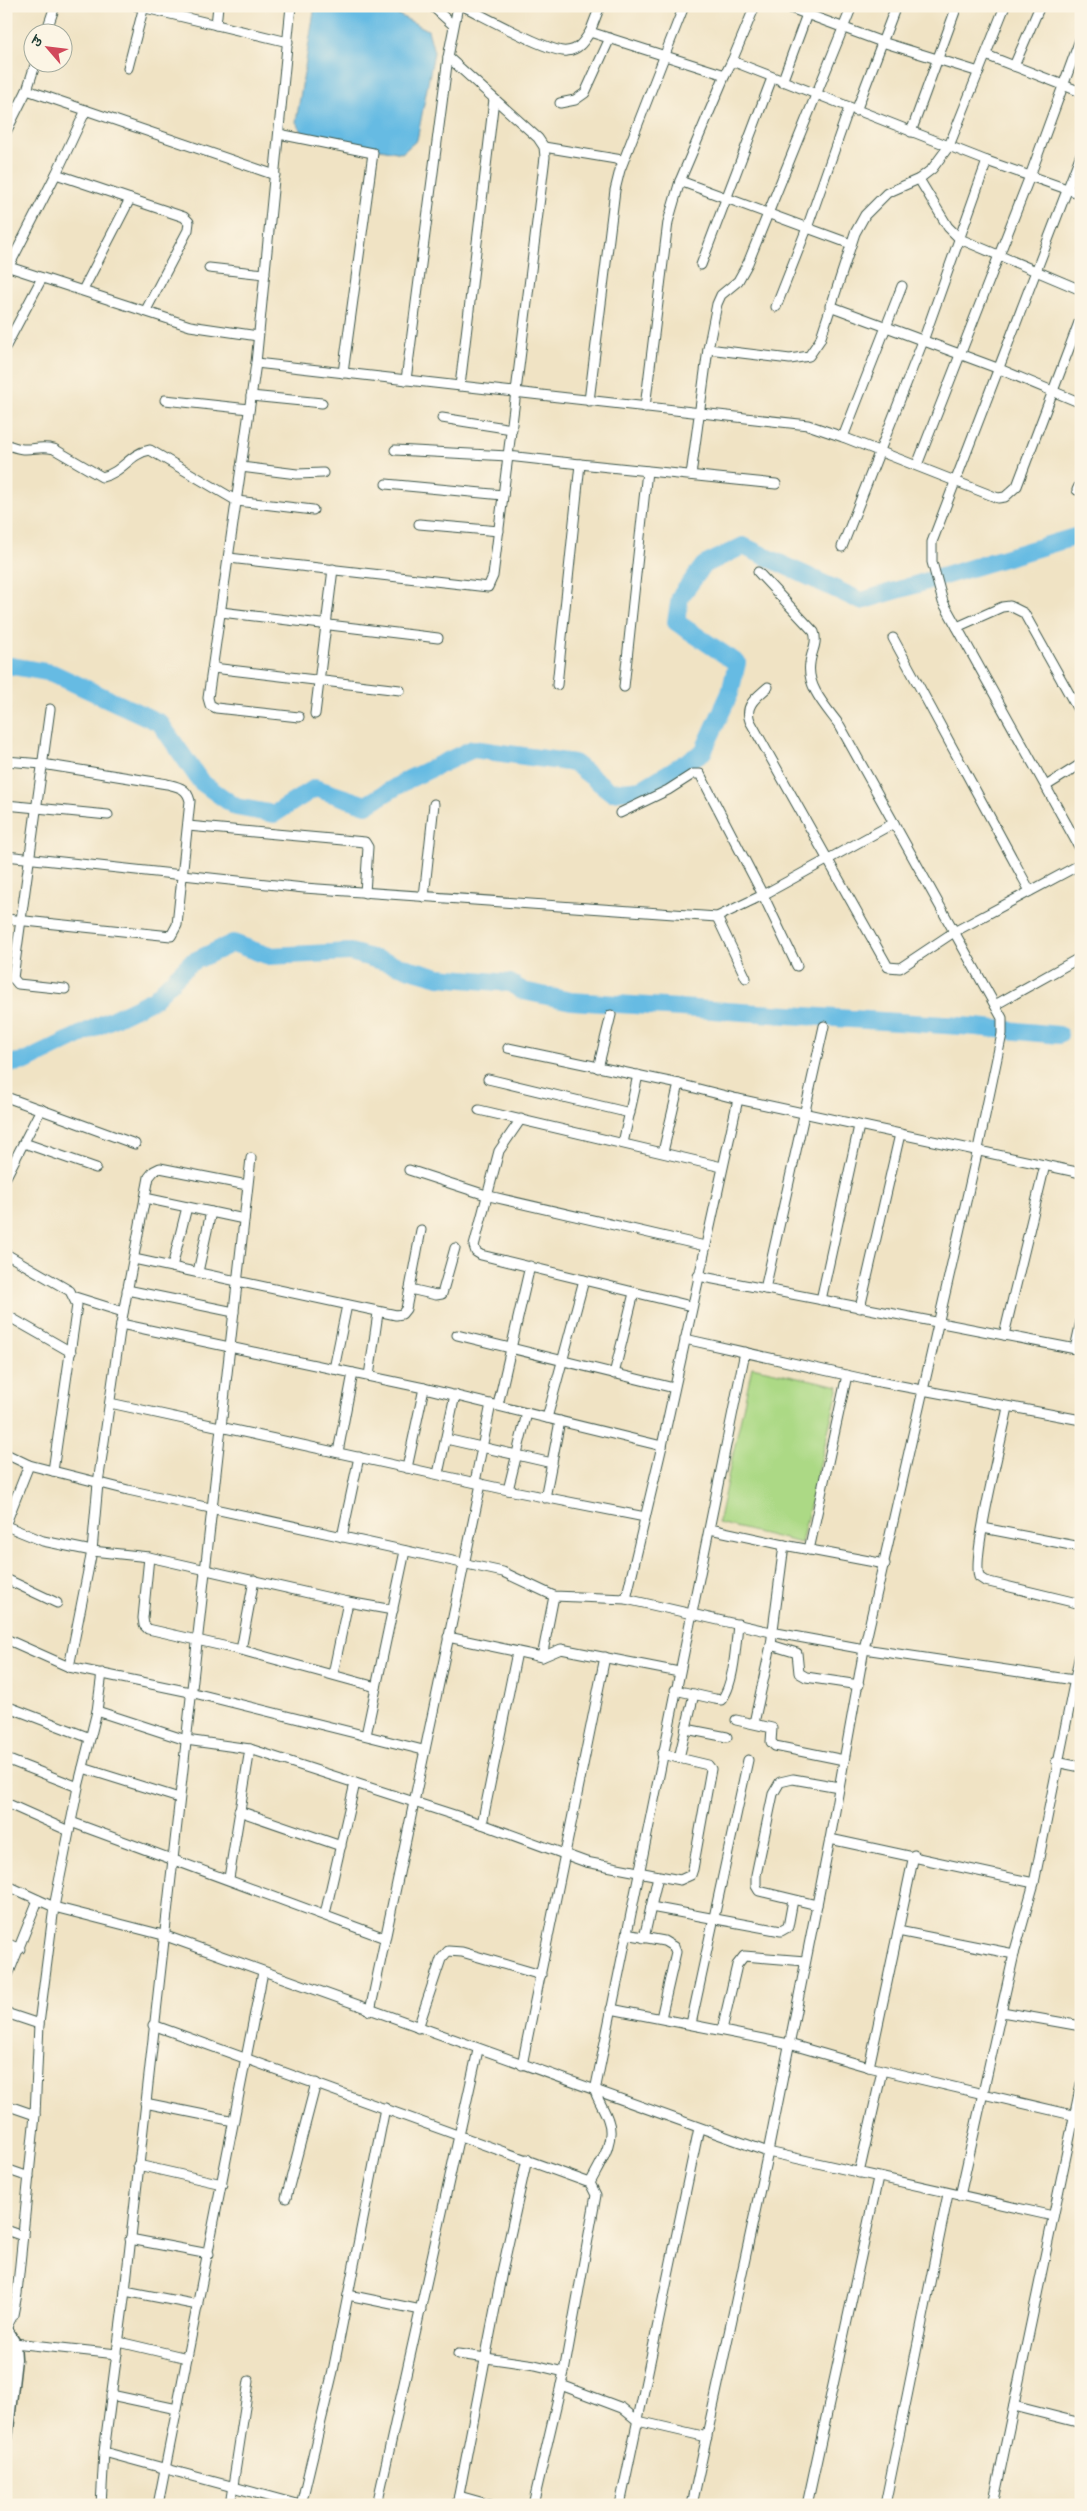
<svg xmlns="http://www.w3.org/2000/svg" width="1087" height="2511" viewBox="0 0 1087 2511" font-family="Kalam,'Playpen Sans Deva',sans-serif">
  <rect width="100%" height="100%" fill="#fcf5e5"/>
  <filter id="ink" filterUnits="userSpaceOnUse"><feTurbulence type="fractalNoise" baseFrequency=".02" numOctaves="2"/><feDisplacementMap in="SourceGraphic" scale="10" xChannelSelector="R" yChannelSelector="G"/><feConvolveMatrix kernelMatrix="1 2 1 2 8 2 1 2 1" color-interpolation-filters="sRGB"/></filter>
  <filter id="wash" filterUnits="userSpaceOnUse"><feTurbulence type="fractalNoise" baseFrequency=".0096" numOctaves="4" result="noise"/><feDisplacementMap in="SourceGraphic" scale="20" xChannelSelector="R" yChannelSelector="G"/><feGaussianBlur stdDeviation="1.12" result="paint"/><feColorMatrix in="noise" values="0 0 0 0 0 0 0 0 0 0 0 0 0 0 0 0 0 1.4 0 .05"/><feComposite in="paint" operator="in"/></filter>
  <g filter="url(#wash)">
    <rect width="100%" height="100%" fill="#f0e3c4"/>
    <polygon fill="#acd985" stroke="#668b5c" points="752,1367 839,1386 801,1543 718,1523"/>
    <polygon fill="#66bbe3" stroke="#427c8c" points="315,6 381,6 428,30 434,52 417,140 402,153 304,135 296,122"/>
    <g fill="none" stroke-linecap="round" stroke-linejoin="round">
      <g stroke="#66bbe3" stroke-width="18">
        <polyline points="6,665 52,673 160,723 201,782 236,807 274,814 315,788 366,805 409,779 473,749 574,763 611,792 642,789 703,752 730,693 737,663 676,622 680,597 704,565 743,546 861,601 1081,535"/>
        <polyline points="6,1064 26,1061 154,999 190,963 233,943 269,956 350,952 439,977 510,983 523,991 571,1001 976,1027 1059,1035"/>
      </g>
    </g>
  </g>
  <g filter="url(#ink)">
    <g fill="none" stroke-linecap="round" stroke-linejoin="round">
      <defs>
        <g id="street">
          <polyline points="137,6 288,42"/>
          <polyline points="291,6 256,363 808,425 843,437 998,498 1005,497 1017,486 1081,317"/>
          <polyline points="432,6 453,25"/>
          <path d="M463 6C482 15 551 54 567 51 579 50 584 41 590 32"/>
          <polyline points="600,6 590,32 725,75 732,61 987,161 1081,194"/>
          <polyline points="785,6 882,42 979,72"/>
          <polyline points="216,25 218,6"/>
          <polyline points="46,32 55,6"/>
          <polyline points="986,55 1081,92"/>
          <polyline points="448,57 538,138 544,147 545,157 508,456 580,464"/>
          <polyline points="732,61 755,6"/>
          <polyline points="1014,66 1040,6"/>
          <polyline points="128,68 144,6"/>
          <polyline points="782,82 810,6"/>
          <polyline points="27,90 275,175"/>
          <polyline points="560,103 575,100 585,93 610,38"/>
          <polyline points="856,111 896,6"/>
          <polyline points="6,132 27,90 36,62"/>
          <polyline points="911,132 957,6"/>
          <polyline points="279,134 373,153 343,373"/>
          <polyline points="544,147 622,160"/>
          <polyline points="1081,154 932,542 932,562 943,602 1081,850"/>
          <polyline points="56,174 184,217 189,222 188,230 146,310"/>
          <polyline points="919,179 948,227 960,239 1081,290"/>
          <polyline points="680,181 851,244"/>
          <polyline points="701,265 772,78"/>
          <polyline points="6,266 190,326 258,336"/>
          <polyline points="9,266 56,174 86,110"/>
          <polyline points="209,268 265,274"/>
          <polyline points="83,290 130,199"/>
          <polyline points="830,306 997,368 1081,403"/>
          <polyline points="776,307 807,228 849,108"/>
          <polyline points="6,346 42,278"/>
          <polyline points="708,349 790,359 809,356 820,340 855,233 865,215 887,193 919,179 932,169 949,146 1005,6"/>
          <polyline points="256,363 208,698 210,705 216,708 299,717"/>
          <polyline points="406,380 448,57 458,6"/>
          <polyline points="460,386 494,99"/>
          <polyline points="251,396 322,403"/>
          <polyline points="165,400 249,409"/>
          <polyline points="589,401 615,190 620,170 684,6"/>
          <polyline points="645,407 668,222 680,181 725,75"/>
          <polyline points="442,418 512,429"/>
          <polyline points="843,437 902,286"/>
          <path d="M6 444C30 455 34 444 54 449L102 477C122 473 130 453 150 450L237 501 313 510"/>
          <polyline points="917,465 1030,176 1081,37"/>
          <polyline points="241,467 297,474 323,473"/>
          <polyline points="691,475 708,349 717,304 721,295 738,281 748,263 852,6"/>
          <polyline points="386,484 503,495"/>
          <polyline points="1077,490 1081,482"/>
          <polyline points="419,524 499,531"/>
          <polyline points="842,547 923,341 987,161"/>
          <polyline points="229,558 488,587 493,576 508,456 395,450"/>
          <polyline points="221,612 438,638"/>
          <polyline points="957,627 1002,607 1010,606 1024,613 1081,715"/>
          <polyline points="893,638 1030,891"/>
          <polyline points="213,668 400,690"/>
          <polyline points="557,685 580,464 776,484"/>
          <polyline points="624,687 647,471"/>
          <path d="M768 687C757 697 744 705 750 721L888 967 900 968 954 932 1081 864"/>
          <polyline points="315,714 333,569"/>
          <path d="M6 761 42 764 167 784C179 787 187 788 190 801L177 925 171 936 6 919"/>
          <polyline points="1046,786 1081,764"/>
          <polyline points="6,805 108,815"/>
          <polyline points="620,813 668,790 693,774 700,774 763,895 797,966"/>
          <polyline points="188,826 365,842 368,847 365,893"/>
          <polyline points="6,856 304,888 717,917 763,895 894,823"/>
          <polyline points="424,897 434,804"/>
          <polyline points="717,917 746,978"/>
          <polyline points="6,977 13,978 50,709"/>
          <polyline points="13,978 18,984 65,989"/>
          <polyline points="995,1005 1081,957"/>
          <polyline points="508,1048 679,1084 738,1099"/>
          <polyline points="598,1068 611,1015"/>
          <polyline points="488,1079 630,1113"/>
          <polyline points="6,1097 135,1144"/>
          <polyline points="479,1110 722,1167"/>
          <polyline points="521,1119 499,1151 474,1246 476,1252 481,1255 691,1306"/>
          <polyline points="24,1143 96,1168"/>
          <polyline points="623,1143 638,1075"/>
          <polyline points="663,1152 679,1084"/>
          <polyline points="409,1170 489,1196 705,1246"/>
          <polyline points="6,1177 41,1109"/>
          <polyline points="145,1198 244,1219"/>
          <polyline points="6,1254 70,1291 77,1305 53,1471"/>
          <polyline points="134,1259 396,1315 402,1314 406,1309 421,1230"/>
          <polyline points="172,1267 187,1207"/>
          <polyline points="198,1272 211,1212"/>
          <polyline points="698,1276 1081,1350"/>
          <polyline points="410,1289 436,1295 442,1294 455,1248"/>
          <polyline points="765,1289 824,1026"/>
          <polyline points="127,1290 234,1312"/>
          <polyline points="75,1297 123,1312"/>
          <polyline points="821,1300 859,1126"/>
          <polyline points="860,1308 900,1134"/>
          <polyline points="6,1315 71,1352"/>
          <polyline points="121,1324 424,1388 662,1446 626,1599"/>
          <polyline points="457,1335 674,1388"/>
          <polyline points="1004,1335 1045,1165"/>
          <polyline points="685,1339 864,1379 1081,1420"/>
          <polyline points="1075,1349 1081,1321"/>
          <polyline points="334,1369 347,1305"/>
          <polyline points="614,1374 634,1293"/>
          <polyline points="369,1376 378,1313"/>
          <polyline points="110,1403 508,1490 645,1517"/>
          <polyline points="498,1405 530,1266"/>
          <path d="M1008 1407C1002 1439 972 1553 979 1577L985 1581 1081 1604"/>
          <polyline points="547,1418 584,1280"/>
          <polyline points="446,1439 552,1463"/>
          <polyline points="662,1446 738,1099 1081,1173"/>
          <polyline points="338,1452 353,1373"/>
          <polyline points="6,1454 29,1465 6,1523"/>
          <polyline points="29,1465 128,1490 503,1572 554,1596 626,1599 771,1632 864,1649 1074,1680"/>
          <polyline points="407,1468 424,1388"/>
          <polyline points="438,1474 455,1395"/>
          <polyline points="475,1482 491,1404"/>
          <polyline points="508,1490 527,1413"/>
          <polyline points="545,1498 560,1421"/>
          <polyline points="6,1526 43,1541 92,1551 149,1557 348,1602 393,1610"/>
          <polyline points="983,1528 1081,1547"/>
          <polyline points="710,1529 784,1545"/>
          <polyline points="342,1537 359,1457"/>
          <polyline points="809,1550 847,1375"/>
          <polyline points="149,1557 143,1618 144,1625 148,1629 241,1650 376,1687"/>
          <polyline points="6,1579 57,1603"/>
          <polyline points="448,1637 542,1657 554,1596"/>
          <polyline points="6,1639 69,1667 190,1692 423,1750"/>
          <polyline points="771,1645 797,1653 799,1673 806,1677 859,1685"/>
          <polyline points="241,1650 254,1580"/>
          <polyline points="542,1657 561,1649 679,1672"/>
          <polyline points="69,1667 92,1551 98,1483 121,1324 149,1177 154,1171 160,1168 247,1185"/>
          <polyline points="333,1674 348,1602"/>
          <path d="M675 1690 715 1699 721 1700C734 1687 736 1643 738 1624"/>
          <polyline points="6,1706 90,1738"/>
          <polyline points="97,1711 186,1740 250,1749 482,1824 586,1862 680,1880 691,1875 693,1869 711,1769 708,1765 662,1754"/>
          <polyline points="736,1720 772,1728 771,1742 775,1746 844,1760"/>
          <polyline points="754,1723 771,1645 784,1545 885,1564"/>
          <polyline points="686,1729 727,1737"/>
          <polyline points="366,1735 405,1551"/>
          <polyline points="679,1758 694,1694"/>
          <polyline points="6,1759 78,1787"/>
          <polyline points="1056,1762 1081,1767"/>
          <polyline points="83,1768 179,1798"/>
          <polyline points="6,1803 69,1831"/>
          <polyline points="239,1811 341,1846"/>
          <polyline points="71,1822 385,1938"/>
          <polyline points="482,1824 517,1652"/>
          <polyline points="830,1839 1034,1883"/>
          <polyline points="914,1855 898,1931 1014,1954"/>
          <polyline points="229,1878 250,1749"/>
          <polyline points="6,1885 54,1907 163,1935 768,2152 1053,2216"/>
          <polyline points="817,1905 759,1891 756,1886 756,1875 773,1794 780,1782 793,1779 839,1787"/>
          <polyline points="651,1907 781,1931 788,1927 793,1900"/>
          <polyline points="325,1914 355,1783"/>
          <polyline points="626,1934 664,1941 674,1947 676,1952 661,2018"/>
          <polyline points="644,1938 658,1876"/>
          <polyline points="6,1943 20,1949"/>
          <polyline points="6,1980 38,1900"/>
          <polyline points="611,2009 789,2044 869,2067 1081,2117"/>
          <polyline points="370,2011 481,1484"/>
          <polyline points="1002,2012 1081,2026"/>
          <polyline points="6,2013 39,2024"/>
          <polyline points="691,2024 748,1760"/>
          <polyline points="153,2025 590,2183 596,2195 564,2372 533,2505"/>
          <polyline points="418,2028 441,1959 448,1951 462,1952 541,1975"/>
          <polyline points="722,2030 737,1965 744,1956 805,1961"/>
          <polyline points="522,2065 605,1657"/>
          <polyline points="869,2067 898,1931"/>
          <polyline points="145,2103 234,2121"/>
          <polyline points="6,2105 35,2115"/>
          <polyline points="138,2165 222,2184"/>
          <polyline points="6,2169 29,2177"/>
          <polyline points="859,2173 882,2071"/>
          <path d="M590 2183C600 2164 616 2141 608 2120 605 2110 598 2101 595 2091L745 1352"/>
          <polyline points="960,2196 1014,1954 1034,1883 1081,1649"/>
          <polyline points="286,2198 316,2083"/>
          <polyline points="6,2230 23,2236"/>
          <polyline points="130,2239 209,2254"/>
          <polyline points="125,2291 198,2305"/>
          <polyline points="348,2295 421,2310"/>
          <polyline points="6,2328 13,2315 17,2294 35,2115 39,2024 54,1907 78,1787 97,1711 102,1673"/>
          <polyline points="119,2342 187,2358"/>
          <polyline points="14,2343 117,2354"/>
          <polyline points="458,2354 535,2365 564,2372"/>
          <polyline points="561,2385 622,2408 638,2421 707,2437"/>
          <polyline points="111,2395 177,2409"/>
          <polyline points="1014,2406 1081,2423"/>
          <polyline points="104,2452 300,2505"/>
          <polyline points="459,2496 491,2505"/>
          <polyline points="101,2505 104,2452 125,2291 251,1158"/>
          <polyline points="158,2505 263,1972"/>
          <polyline points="230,2505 249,2381"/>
          <polyline points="301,2505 333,2371 385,2108"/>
          <polyline points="377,2505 478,2050"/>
          <polyline points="457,2505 502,2272 527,2159"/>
          <polyline points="620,2505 699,2128"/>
          <path d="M692 2505 768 2152 830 1839 864 1649 978 1149 1002 1034V1018L840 726C827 708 806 687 810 663 811 652 818 644 814 632L758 572"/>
          <polyline points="807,2505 878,2178"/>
          <polyline points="885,2505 948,2194"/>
          <polyline points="993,2505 1081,2084"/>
        </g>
        <polyline id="secondary" points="6,2331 14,2343 15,2359 6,2438"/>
      </defs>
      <use href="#street" stroke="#3e564a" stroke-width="11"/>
      <use href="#secondary" stroke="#3e564a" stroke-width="15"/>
      <use href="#street" stroke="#fff" stroke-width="9"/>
      <use href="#secondary" stroke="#fff" stroke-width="12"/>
    </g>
  </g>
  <rect width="1087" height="2511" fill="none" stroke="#fcf5e5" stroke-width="25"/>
  <g transform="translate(48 48) rotate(298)"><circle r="24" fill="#fcf5e5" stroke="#a4ab9e"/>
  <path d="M0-4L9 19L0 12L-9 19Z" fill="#d1495b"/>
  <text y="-8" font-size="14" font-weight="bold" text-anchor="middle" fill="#1f3d34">उ</text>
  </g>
</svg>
